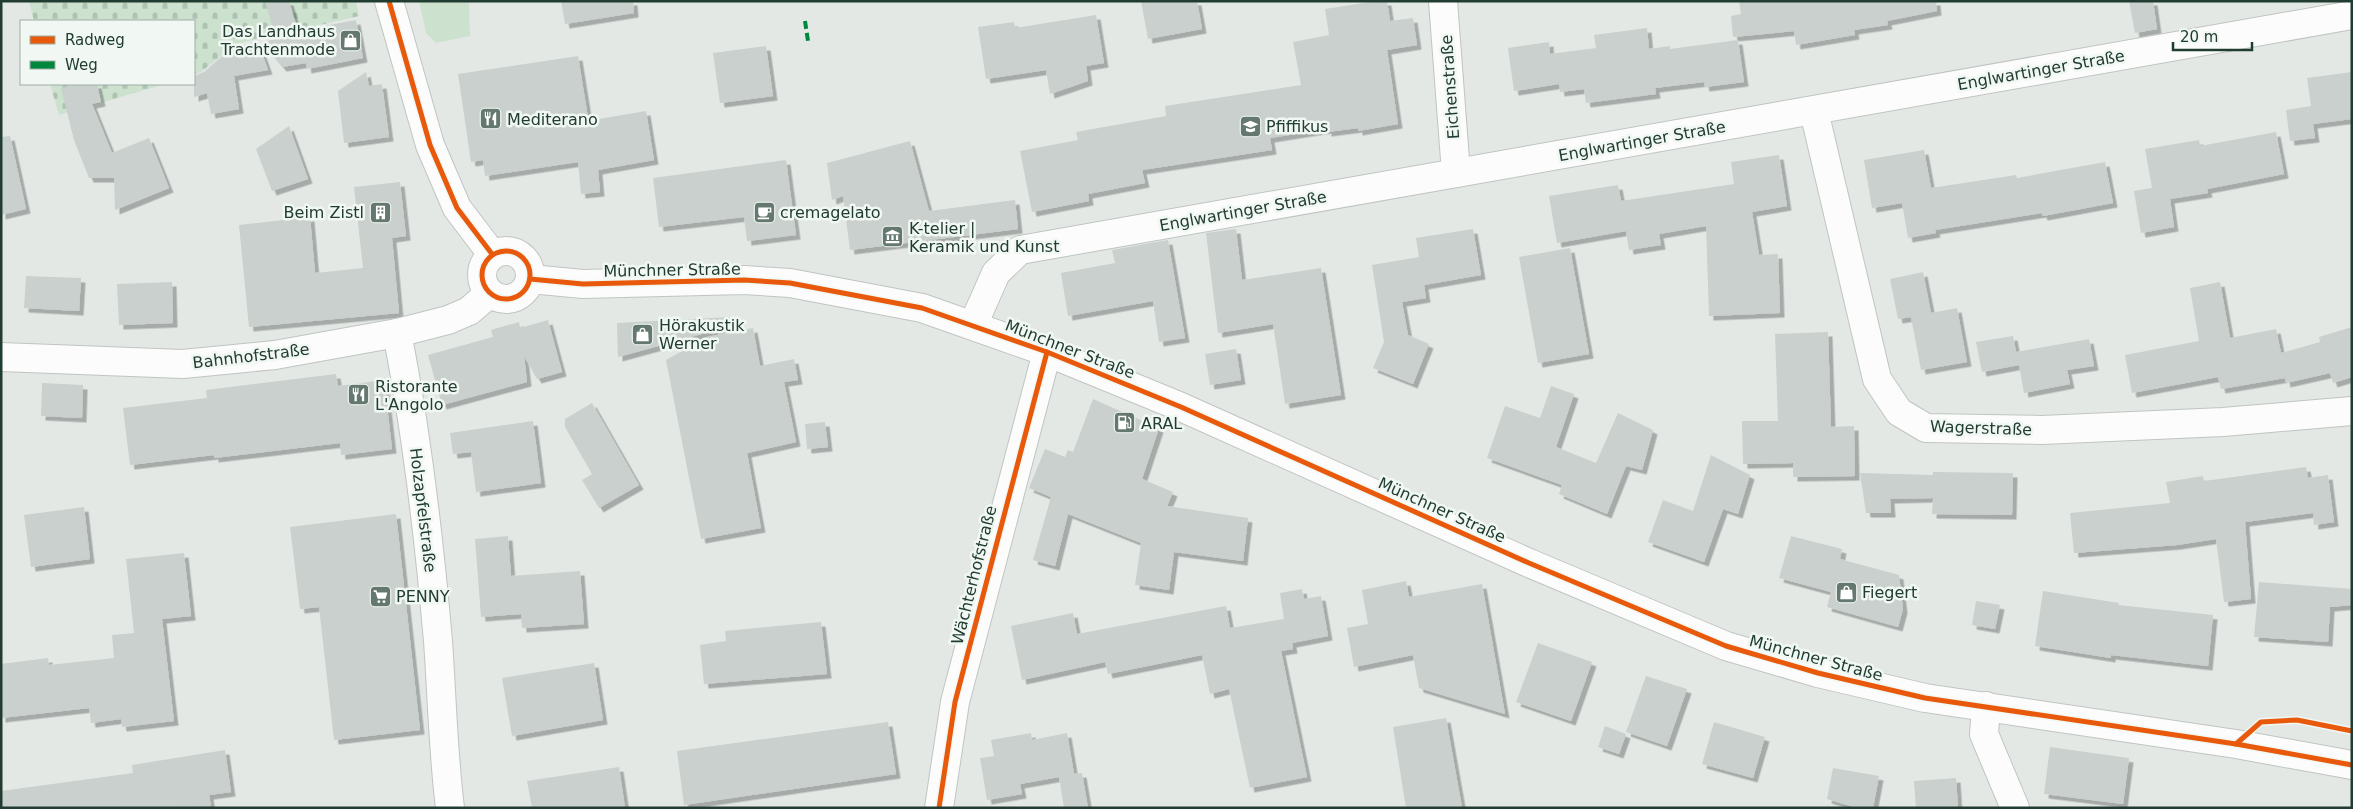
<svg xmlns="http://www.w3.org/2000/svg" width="2353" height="809" viewBox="0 0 2353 809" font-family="'DejaVu Sans',sans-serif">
  <defs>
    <pattern id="cemetery-stones" width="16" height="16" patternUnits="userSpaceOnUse" patternTransform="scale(1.25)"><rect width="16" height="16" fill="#cce2cf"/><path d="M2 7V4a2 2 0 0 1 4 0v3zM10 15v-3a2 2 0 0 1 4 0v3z" fill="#afc3b2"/></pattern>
    <filter id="shadow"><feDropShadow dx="4.5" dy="4.5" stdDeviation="0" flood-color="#0004"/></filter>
  </defs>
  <rect width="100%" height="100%" fill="#e3e8e5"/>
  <g fill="url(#cemetery-stones)">
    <polygon points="33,1 356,1 359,16 236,44 201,72 194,74 194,21 34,21 29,2"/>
    <polygon points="50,84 165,84 59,115"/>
  </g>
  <polygon fill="#cce2cf" points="419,1 469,1 470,36 436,43 426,33"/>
  <g fill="#cad0cd" filter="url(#shadow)">
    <polygon points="265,1 289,1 298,31 356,20 363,58 307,69 306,63 282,67 262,42 276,39"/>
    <polygon points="561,1 633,1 634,13 565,24"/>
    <polygon points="1141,1 1197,1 1202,29 1148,39"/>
    <polygon points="1377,1 1387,1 1390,21 1413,18 1417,45 1387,50 1398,124 1358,131 1358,128 1327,132 1327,129 1270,138 1272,150 1142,170 1145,183 1088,194 1089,201 1032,212 1020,151 1078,140 1076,132 1166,116 1165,106 1301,85 1293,42 1329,35 1325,9"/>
    <polygon points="1739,1 1936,1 1937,11 1887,21 1888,25 1854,30 1855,35 1796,45 1794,31 1733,37 1731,16 1741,14"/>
    <polygon points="2129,1 2153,1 2157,29 2135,33"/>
    <polygon points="1096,15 1104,63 1086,66 1088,81 1050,94 1046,70 986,79 978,27 1014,22 1015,28"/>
    <polygon points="1647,28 1649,49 1670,46 1670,49 1738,40 1744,82 1705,87 1704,82 1655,88 1656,94 1586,103 1584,89 1560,92 1559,84 1514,91 1508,48 1549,42 1550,54 1596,48 1594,35"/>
    <polygon points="258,42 268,70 234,76 239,109 211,114 207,93 194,97 194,84 191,85 194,84 194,76 204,72 229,50 230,52 243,45"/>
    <polygon points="766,46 773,96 720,103 713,53"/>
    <polygon points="578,56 588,118 593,117 593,120 646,111 654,160 598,170 600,192 581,194 578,162 485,176 483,160 471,162 458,74"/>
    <polygon points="366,72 369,86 382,84 389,137 344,143 338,91"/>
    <polygon points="2352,72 2352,119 2313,124 2315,138 2290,141 2286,110 2311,106 2307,78"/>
    <polygon points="79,84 97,84 101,102 92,104 112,153 149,138 169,188 115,210 114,178 89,178 74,140 61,88"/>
    <polygon points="289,126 308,179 272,191 256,149"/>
    <polygon points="2276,132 2284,174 2207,189 2208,193 2170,199 2174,227 2141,233 2134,191 2152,188 2145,149 2199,140 2200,146"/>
    <polygon points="10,136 26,209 1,215 1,137"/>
    <polygon points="910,141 929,211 1015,200 1018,229 850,250 843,196 832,200 827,163"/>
    <polygon points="1924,150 1931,188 2016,175 2017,178 2105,162 2113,203 2043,216 2042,213 1935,230 1936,233 1908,238 1902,203 1872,208 1864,160"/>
    <polygon points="1779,155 1787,206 1752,212 1759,255 1778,254 1780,313 1709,316 1706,226 1659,234 1661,245 1629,250 1626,231 1557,243 1549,196 1618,185 1621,201 1734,184 1731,162"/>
    <polygon points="786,160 796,235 747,241 744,217 659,227 653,178"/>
    <polygon points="400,182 406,236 392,238 399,313 249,327 239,225 310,217 315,273 363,268 354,187"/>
    <polygon points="1236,229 1242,280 1321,268 1341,395 1285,404 1273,324 1218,333 1206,233"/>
    <polygon points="1473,229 1481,275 1424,285 1426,298 1402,302 1408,335 1429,344 1413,384 1373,368 1384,342 1372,265 1419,257 1416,238"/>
    <polygon points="1168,240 1185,338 1159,342 1153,301 1068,316 1061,273 1115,263 1112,250"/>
    <polygon points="1570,248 1589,354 1538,363 1519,257"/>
    <polygon points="1923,272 1931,313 1957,308 1967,362 1921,370 1911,317 1898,319 1890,279"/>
    <polygon points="26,276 81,278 79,311 24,308"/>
    <polygon points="172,282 173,323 119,325 117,284"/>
    <polygon points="2220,282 2230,338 2276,329 2281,353 2320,342 2319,337 2352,327 2352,377 2333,383 2330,373 2286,383 2285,378 2221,389 2218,377 2132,393 2125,355 2199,341 2190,288"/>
    <polygon points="730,317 731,326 618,357 617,323"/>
    <polygon points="548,320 562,372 537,379 524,356 527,382 442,405 428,355 493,337 491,330 519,322 520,328"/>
    <polygon points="753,328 760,366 794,359 798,380 784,382 796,442 747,453 761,528 701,539 666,360 707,337"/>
    <polygon points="1828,332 1831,427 1854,426 1855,476 1793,477 1793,463 1743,464 1742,421 1778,421 1775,334"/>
    <polygon points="2013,336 2016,352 2089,339 2094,366 2067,370 2070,384 2024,393 2019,365 1982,372 1976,342"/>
    <polygon points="1236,349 1241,380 1210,385 1205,354"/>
    <polygon points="336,374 338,386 384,380 392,449 341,455 340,443 214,458 214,455 130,465 123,408 207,398 206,390"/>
    <polygon points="42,383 83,385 82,418 41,416"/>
    <polygon points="1551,386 1574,394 1556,447 1596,463 1618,413 1653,430 1642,470 1626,466 1607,514 1559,494 1562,485 1487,458 1505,406 1540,418"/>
    <polygon points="1093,399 1159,428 1142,479 1173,492 1167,506 1248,518 1243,561 1174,552 1169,590 1135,585 1141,543 1068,514 1055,566 1033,560 1051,497 1029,488 1045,449 1065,457 1068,450 1073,452"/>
    <polygon points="592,403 639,485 599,508 582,480 592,474 565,427 565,419"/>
    <polygon points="533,421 541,483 476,492 471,452 453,454 450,433"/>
    <polygon points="825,422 828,447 807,449 805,424"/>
    <polygon points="1711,455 1750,475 1738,514 1723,509 1704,562 1648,542 1663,500 1693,511"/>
    <polygon points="2306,467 2308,478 2328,475 2334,522 2314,525 2313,513 2245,522 2251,599 2224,602 2216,539 2177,545 2074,553 2070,513 2170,503 2166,482 2203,476 2204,481"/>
    <polygon points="1933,472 2013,473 2012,515 1932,514 1933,498 1890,499 1891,513 1866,513 1860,473 1933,475"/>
    <polygon points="84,507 90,559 31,567 24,515"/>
    <polygon points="396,514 420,730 334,740 319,607 300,609 290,527"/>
    <polygon points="508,536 511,576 580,571 584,624 522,628 521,614 481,617 475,539"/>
    <polygon points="1791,536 1842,549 1840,559 1899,575 1903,609 1898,627 1827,607 1831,592 1779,578"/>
    <polygon points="184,553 191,616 162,619 174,721 122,727 121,719 91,723 89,708 1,718 1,664 48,658 49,665 114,658 112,635 134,633 126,559"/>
    <polygon points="1406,581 1409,597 1482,584 1505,714 1419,688 1413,655 1354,667 1347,628 1368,624 1362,590"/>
    <polygon points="2259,582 2352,589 2352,605 2330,607 2328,642 2254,637"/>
    <polygon points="1302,589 1304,599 1321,596 1328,636 1292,643 1293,649 1281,651 1307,777 1250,788 1229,689 1210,694 1202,655 1108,674 1105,662 1022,680 1011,626 1073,613 1077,634 1226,606 1230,628 1284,619 1280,593"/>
    <polygon points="2043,591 2119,603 2118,605 2213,615 2208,666 2111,655 2111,658 2035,646"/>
    <polygon points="1976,601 2000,605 1995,629 1972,625"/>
    <polygon points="821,622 827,674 704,684 700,645 726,641 725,631"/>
    <polygon points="1538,643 1592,662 1571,721 1516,702"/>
    <polygon points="594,663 603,720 512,736 502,678"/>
    <polygon points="1646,676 1687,689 1667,746 1626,732"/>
    <polygon points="1446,718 1462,808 1406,808 1393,727"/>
    <polygon points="888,722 896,774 684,805 677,751"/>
    <polygon points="1714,722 1765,737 1753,778 1702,764"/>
    <polygon points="1605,726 1626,734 1619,754 1598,747"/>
    <polygon points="1031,733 1032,740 1067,733 1074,774 1082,773 1088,808 1064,808 1059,777 1020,784 1022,794 987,800 980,758 994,756 991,740"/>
    <polygon points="2050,747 2129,758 2123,804 2044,794"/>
    <polygon points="225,750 231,792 209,795 211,806 1,808 1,791 133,773 132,765"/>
    <polygon points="619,767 625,808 532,808 527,781"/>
    <polygon points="1833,768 1879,776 1873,808 1857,808 1827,799"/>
    <polygon points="1956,778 1958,808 1916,808 1914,781"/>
  </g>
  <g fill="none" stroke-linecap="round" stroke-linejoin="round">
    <defs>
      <g id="minor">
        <polyline points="1443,1 1456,173"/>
        <polyline points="1814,111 1877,379 1899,412 1926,428 2042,430 2223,422 2352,411"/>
        <polyline points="973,325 996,273 1020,250 2352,15"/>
        <path d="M397 333C417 434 429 538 438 641 442 697 443 752 450 808"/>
        <polyline points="1986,706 1984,734 2015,808"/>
        <polyline points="939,808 955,702 1047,352"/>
      </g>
      <g id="tertiary">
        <polyline points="389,1 430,145 457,208 492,254"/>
        <circle cx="506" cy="275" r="24"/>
        <polyline points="530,279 583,284 744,280 790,283 922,308 1047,352 1181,407 1529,563 1726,646 1818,673 1925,698 2236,744 2352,765"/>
        <polyline points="1,357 183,364 275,355 397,333 448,320 469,311 490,293"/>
      </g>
    </defs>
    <use href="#minor" stroke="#c0c5c2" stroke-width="30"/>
    <use href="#tertiary" stroke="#c0c5c2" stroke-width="30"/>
    <use href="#minor" stroke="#fbfcfb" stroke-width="28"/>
    <use href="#tertiary" stroke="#fbfcfb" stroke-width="28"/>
    <polyline stroke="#00873e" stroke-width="4" stroke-dasharray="8 4" stroke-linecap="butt" points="805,21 808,41"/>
    <defs>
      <g id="cycleway">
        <polyline points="389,1 430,145 457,208 492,254"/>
        <circle cx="506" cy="275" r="24"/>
        <polyline points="530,279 583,284 744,280 790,283 922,308 1047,352 1181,407 1529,563 1726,646 1818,673 1925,698 2236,744 2352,765"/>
        <polyline points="2236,744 2261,722 2297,720 2352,731"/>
        <polyline points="939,808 955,702 1047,352"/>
      </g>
    </defs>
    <use href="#cycleway" stroke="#f1f8f3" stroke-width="8"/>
    <use href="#cycleway" stroke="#e8590c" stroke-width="5"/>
  </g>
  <defs>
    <symbol id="shop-square" viewBox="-11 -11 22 22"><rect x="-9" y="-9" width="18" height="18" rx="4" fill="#657870" stroke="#f1f8f3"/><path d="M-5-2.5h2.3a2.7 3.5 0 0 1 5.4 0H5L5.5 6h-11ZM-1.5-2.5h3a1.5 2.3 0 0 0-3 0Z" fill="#fff"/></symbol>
    <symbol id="restaurant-square" viewBox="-11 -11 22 22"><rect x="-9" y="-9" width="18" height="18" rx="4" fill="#657870" stroke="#f1f8f3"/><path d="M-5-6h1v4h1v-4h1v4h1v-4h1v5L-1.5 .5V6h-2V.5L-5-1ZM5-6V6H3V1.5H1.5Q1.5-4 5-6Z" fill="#fff"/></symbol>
    <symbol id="school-square" viewBox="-11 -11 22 22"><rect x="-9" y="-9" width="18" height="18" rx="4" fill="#657870" stroke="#f1f8f3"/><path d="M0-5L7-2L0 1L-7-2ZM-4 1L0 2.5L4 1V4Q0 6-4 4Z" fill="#fff"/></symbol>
    <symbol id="building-square" viewBox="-11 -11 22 22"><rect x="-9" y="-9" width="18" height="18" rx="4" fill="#657870" stroke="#f1f8f3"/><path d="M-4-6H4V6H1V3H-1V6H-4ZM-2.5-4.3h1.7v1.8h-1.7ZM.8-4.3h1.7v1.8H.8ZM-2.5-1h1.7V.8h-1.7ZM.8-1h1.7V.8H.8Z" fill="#fff"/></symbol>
    <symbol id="cafe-square" viewBox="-11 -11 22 22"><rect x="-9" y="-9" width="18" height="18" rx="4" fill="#657870" stroke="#f1f8f3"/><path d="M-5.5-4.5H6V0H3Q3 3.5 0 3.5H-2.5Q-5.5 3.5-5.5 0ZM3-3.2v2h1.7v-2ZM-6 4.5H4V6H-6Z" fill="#fff"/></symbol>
    <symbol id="museum-square" viewBox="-11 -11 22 22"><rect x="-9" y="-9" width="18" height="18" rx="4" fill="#657870" stroke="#f1f8f3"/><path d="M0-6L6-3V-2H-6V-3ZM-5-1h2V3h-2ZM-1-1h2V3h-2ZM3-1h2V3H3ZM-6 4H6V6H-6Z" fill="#fff"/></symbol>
    <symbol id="fuel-square" viewBox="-11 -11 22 22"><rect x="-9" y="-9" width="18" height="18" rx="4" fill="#657870" stroke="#f1f8f3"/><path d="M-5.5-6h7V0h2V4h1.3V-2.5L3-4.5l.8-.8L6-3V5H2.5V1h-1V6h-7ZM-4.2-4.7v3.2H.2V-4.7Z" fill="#fff"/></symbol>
    <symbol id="supermarket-square" viewBox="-11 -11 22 22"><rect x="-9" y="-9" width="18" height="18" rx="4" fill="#657870" stroke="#f1f8f3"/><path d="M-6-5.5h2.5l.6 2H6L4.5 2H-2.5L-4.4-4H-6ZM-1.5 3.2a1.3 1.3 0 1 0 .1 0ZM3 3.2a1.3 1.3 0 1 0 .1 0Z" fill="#fff"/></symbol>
  </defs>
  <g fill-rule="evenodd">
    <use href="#shop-square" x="338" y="28" width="25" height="25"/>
    <use href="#restaurant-square" x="478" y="106" width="25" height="25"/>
    <use href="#school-square" x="1238" y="114" width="25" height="25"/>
    <use href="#building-square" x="368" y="200" width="25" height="25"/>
    <use href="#cafe-square" x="752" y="200" width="25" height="25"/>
    <use href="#museum-square" x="880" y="224" width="25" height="25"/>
    <use href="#shop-square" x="630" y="322" width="25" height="25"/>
    <use href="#restaurant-square" x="346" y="382" width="25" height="25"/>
    <use href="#fuel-square" x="1112" y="410" width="25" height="25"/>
    <use href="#shop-square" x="1834" y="580" width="25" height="25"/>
    <use href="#supermarket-square" x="368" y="584" width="25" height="25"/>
  </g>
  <g text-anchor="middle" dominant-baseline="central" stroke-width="5" stroke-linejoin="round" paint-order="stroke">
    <g font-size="16" fill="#213c31" stroke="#f1f8f3" text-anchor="start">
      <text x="335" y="31" text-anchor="end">Das Landhaus<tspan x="335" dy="18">Trachtenmode</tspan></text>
      <text x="507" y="119">Mediterano</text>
      <text x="1266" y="126">Pfiffikus</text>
      <text x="364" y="212" text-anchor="end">Beim Zistl</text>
      <text x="780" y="212">cremagelato</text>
      <text x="909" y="228">K-telier |<tspan x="909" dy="18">Keramik und Kunst</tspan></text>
      <text x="659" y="325">Hörakustik<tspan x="659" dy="18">Werner</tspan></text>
      <text x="375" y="386">Ristorante<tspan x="375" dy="18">L'Angolo</tspan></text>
      <text x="1141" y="423">ARAL</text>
      <text x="1862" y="592">Fiegert</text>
      <text x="396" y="596">PENNY</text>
    </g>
    <g font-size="16" fill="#213c31" stroke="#f1f8f3">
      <text transform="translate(2041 70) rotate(-10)">Englwartinger Straße</text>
      <text transform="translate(1450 87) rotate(-94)">Eichenstraße</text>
      <text transform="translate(1642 141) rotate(-10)">Englwartinger Straße</text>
      <text transform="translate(1243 211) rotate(-10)">Englwartinger Straße</text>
      <text transform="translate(672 270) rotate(-1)">Münchner Straße</text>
      <text transform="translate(1070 349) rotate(21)">Münchner Straße</text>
      <text transform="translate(251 356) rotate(-7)">Bahnhofstraße</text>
      <text transform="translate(1981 428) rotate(2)">Wagerstraße</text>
      <text transform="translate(423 510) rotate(83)">Holzapfelstraße</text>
      <text transform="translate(1442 510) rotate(24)">Münchner Straße</text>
      <text transform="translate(974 575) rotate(-76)">Wächterhofstraße</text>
      <text transform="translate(1816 658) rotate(15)">Münchner Straße</text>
    </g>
  </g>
  <rect width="2353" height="809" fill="none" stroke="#213c31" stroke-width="5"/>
  <rect x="20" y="20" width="175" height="65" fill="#f1f8f3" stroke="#9eada5"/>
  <rect x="30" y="36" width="25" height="8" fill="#e8590c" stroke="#9eada5"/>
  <text x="65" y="45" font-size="15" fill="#213c31">Radweg</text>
  <rect x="30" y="61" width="25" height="8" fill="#00873e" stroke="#9eada5"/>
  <text x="65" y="70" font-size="15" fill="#213c31">Weg</text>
  <path d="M2173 42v8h79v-8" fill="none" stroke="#213c31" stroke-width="2.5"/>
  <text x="2180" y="42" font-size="15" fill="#213c31" stroke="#f1f8f3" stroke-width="4" paint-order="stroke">20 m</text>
</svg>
